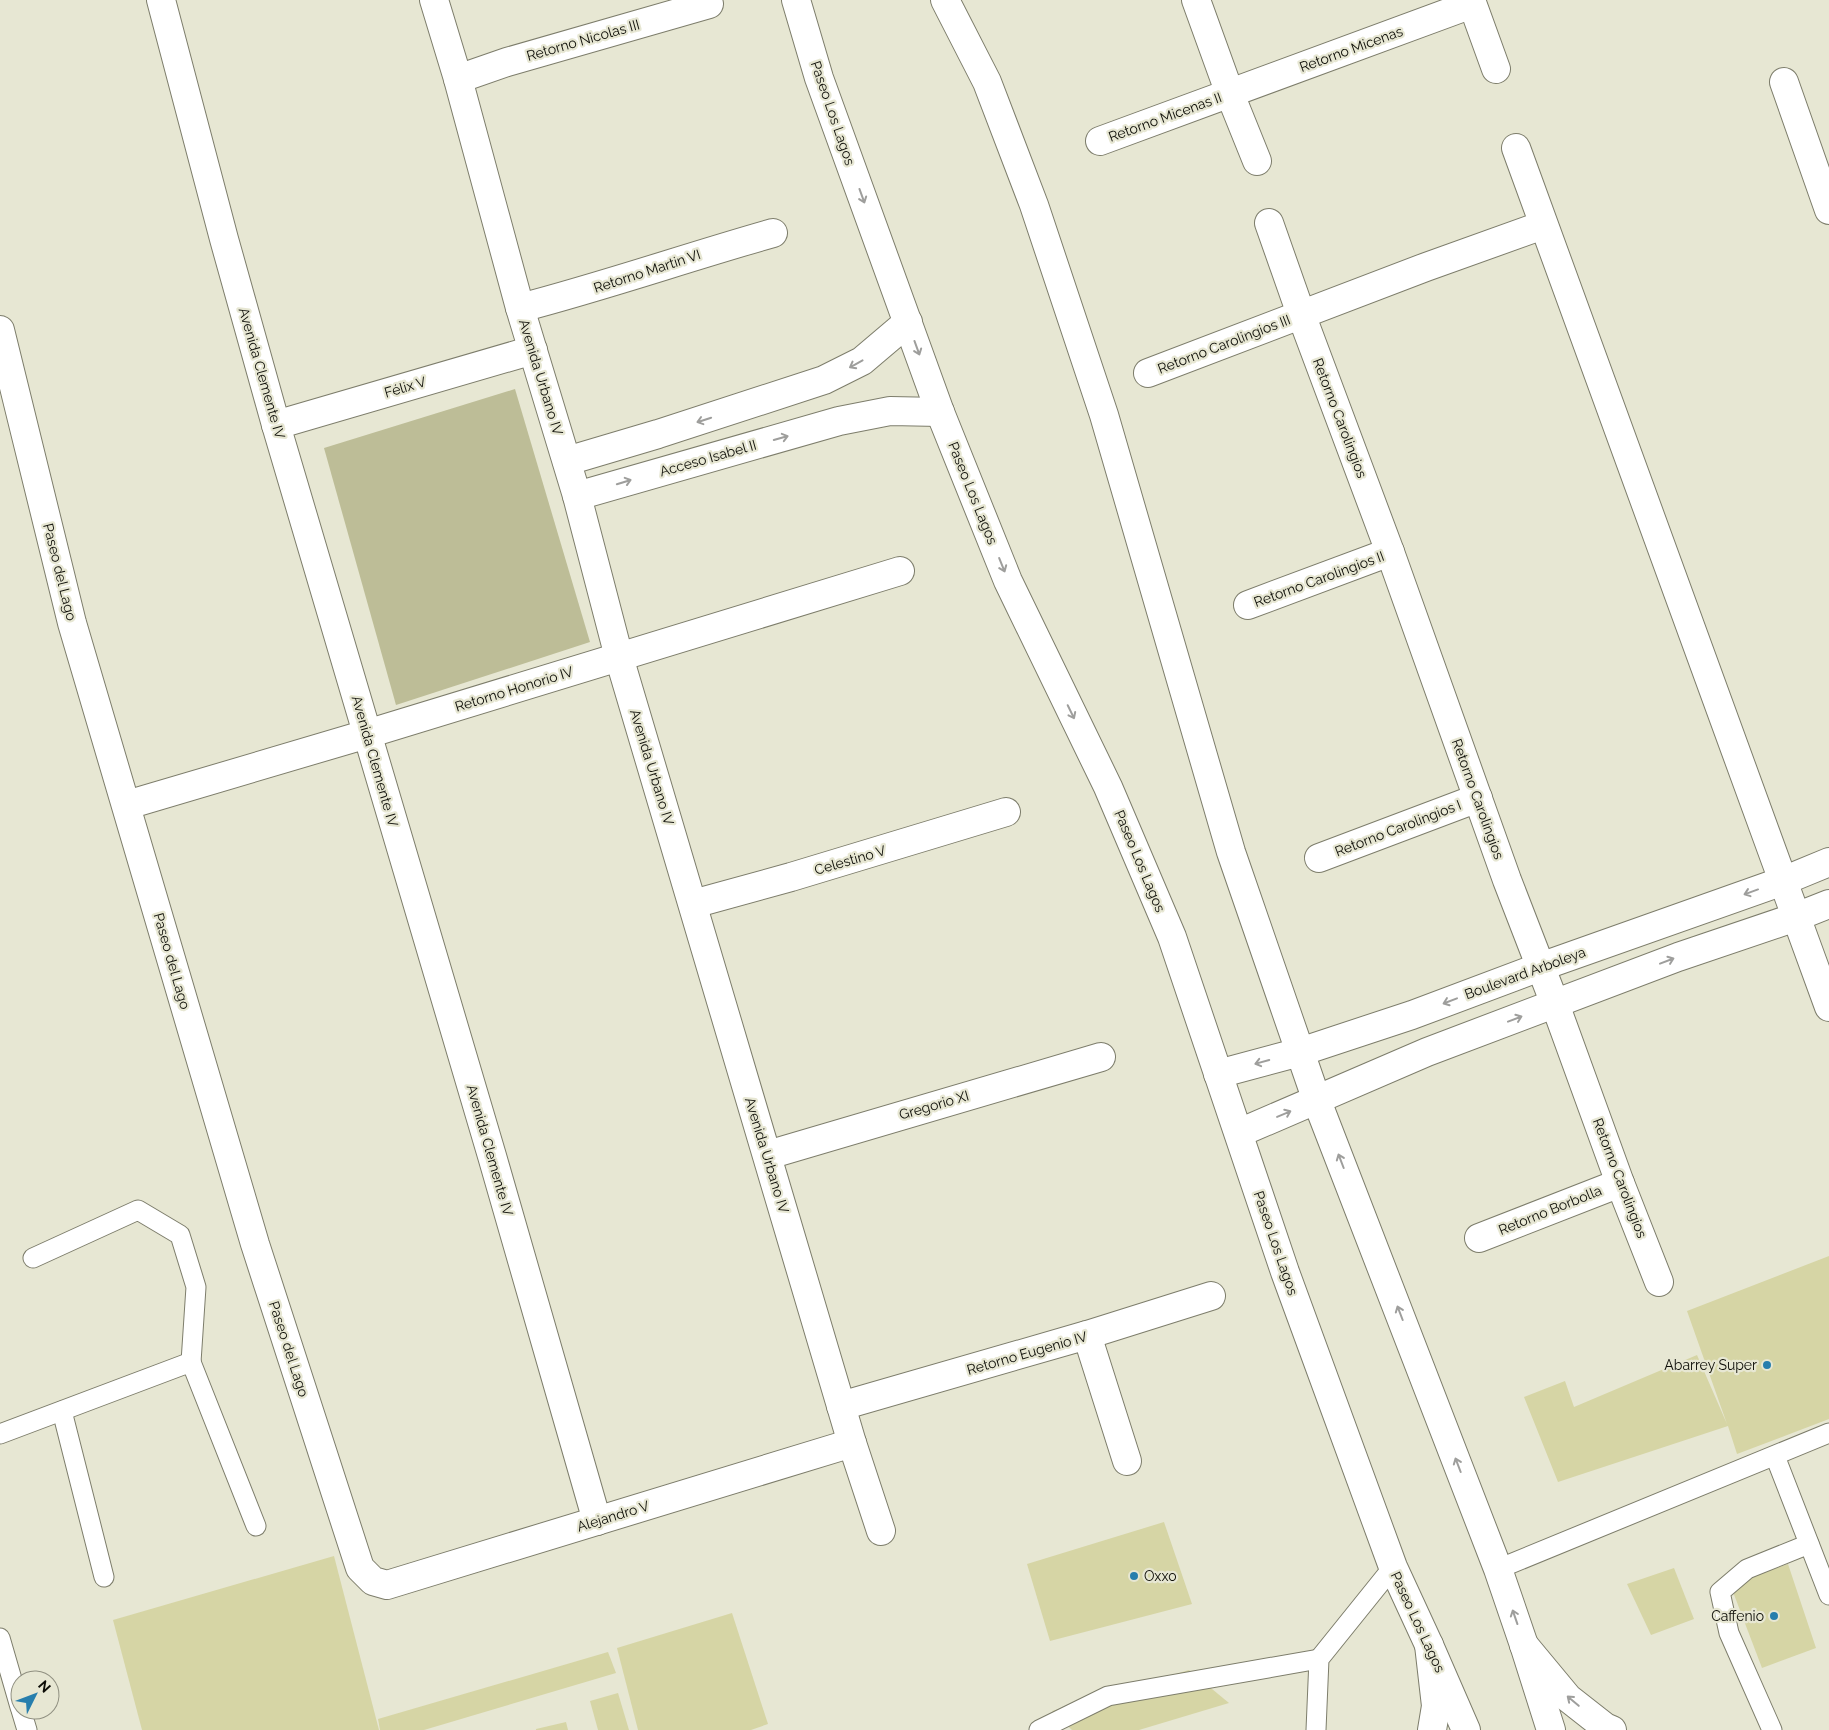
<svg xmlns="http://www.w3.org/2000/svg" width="1829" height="1730" viewBox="0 0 1829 1730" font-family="Raleway,sans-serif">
  <rect width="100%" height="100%" fill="#e7e7d3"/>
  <polygon fill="#bdbd97" points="515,389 590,642 396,705 324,448"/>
  <g fill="#d6d5a5">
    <polygon points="1829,1256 1829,1419 1737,1454 1728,1426 1558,1482 1524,1397 1565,1381 1574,1407 1697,1355 1727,1424 1687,1311"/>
    <polygon points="1164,1522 1192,1604 1050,1641 1027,1564"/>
    <polygon points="334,1556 379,1730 142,1730 113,1620"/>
    <polygon points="1788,1564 1816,1648 1762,1668 1730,1584"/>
    <polygon points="1674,1568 1694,1619 1651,1635 1627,1584"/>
    <polygon points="732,1613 768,1724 751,1730 638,1730 617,1648"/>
    <polygon points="608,1652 616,1673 424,1730 380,1730 378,1719"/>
    <polygon points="1189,1670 1229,1703 1139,1730 1072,1730 1052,1711"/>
    <polygon points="618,1693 629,1730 598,1730 590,1701"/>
    <polygon points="566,1722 568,1730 536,1730 536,1729"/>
  </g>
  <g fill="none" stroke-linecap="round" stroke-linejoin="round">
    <defs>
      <g id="service">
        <polyline points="33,1258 138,1210 180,1235 196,1287 191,1362"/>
        <polyline points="62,1411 104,1577"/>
        <polyline points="0,1434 191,1362 256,1526"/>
        <polyline points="1775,1456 1829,1595"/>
        <polyline points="1498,1569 1829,1433"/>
        <polyline points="0,1638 20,1707"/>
        <polyline points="21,1710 27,1730"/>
        <polyline points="1039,1730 1108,1696 1319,1659"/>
        <polyline points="1316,1730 1319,1659 1393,1567"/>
        <polyline points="1772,1730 1729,1633 1720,1592 1747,1569 1809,1544"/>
      </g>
      <g id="minor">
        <polyline points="161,0 224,239 276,425 492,1156 597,1521"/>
        <polyline points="434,0 458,79 520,308 577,496 619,657 852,1443 881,1531"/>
        <polyline points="1196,0 1230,94 1257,161"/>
        <polyline points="1471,0 1496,69"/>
        <polyline points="458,79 507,62 709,4"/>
        <polyline points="1784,82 1829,210"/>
        <polyline points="1100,141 1472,4"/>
        <polyline points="1516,148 1829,1007"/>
        <polyline points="1269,223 1301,314 1390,552 1507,880 1555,1004 1620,1183 1659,1282"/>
        <path d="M520 308C605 286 688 257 773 233"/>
        <polyline points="0,330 72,623 255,1244 360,1568 373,1581 387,1585 852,1443"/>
        <polyline points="1148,373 1426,267 1543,225"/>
        <polyline points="276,425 533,350"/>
        <polyline points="567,461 658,434 824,380 862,361 908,322"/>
        <polyline points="577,496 839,421 890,411 940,412"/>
        <polyline points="1248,605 1390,552"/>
        <polyline points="127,805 367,734 900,571"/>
        <polyline points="1319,858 1478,798"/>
        <polyline points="693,904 791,877 1006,812"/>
        <polyline points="1218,1074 1300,1052 1412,1015 1540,967 1783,881 1829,862"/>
        <polyline points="1239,1133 1427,1052 1678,957 1796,917 1829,904"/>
        <polyline points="768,1155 1101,1057"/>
        <polyline points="1479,1238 1620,1183"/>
        <polyline points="1087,1335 1127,1461"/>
        <polyline points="841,1406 1087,1335 1211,1296"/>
      </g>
      <g id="tertiary">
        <polyline points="796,0 819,78 940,412 1008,581 1108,787 1172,937 1285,1272 1393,1567 1429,1645 1466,1730"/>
        <polyline points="945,0 987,82 1034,205 1104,415 1231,852 1317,1101 1498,1569 1524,1645 1551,1730"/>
      </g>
      <g id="trunk">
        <polyline points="1429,1645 1436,1706 1432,1730"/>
        <polyline points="1524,1645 1568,1698 1605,1727 1612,1730"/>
      </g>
    </defs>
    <use href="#service" stroke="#7d7d6b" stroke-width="21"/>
    <use href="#minor" stroke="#7d7d6b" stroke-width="30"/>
    <use href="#tertiary" stroke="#7d7d6b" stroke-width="30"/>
    <use href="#trunk" stroke="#7d7d6b" stroke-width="30"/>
    <use href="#service" stroke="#fff" stroke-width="19"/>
    <use href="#minor" stroke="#fff" stroke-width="28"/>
    <use href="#tertiary" stroke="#fff" stroke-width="28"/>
    <use href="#trunk" stroke="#fff" stroke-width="28"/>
  </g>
  <defs><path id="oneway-shaft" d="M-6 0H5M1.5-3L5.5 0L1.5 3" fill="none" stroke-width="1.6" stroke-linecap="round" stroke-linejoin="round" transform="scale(1.25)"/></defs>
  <g stroke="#9e9e9c">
    <use href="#oneway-shaft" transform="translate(862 196) rotate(70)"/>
    <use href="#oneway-shaft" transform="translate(917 348) rotate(70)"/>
    <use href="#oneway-shaft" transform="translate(856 364) rotate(151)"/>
    <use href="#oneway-shaft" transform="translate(704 420) rotate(162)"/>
    <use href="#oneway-shaft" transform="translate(781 438) rotate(-16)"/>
    <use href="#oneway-shaft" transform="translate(624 482) rotate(-17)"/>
    <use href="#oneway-shaft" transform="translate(1002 565) rotate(68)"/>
    <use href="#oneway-shaft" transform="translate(1071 712) rotate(64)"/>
    <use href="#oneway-shaft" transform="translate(1751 892) rotate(160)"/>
    <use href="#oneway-shaft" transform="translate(1667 961) rotate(-21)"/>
    <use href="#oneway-shaft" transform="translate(1450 1001) rotate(159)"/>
    <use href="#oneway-shaft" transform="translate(1515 1019) rotate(-21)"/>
    <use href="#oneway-shaft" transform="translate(1262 1062) rotate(165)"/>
    <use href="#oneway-shaft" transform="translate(1284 1114) rotate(-23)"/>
    <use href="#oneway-shaft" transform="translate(1341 1161) rotate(-111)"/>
    <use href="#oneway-shaft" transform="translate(1400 1313) rotate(-111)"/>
    <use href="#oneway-shaft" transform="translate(1458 1465) rotate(-111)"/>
    <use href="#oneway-shaft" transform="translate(1515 1617) rotate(-109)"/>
    <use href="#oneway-shaft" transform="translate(1573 1701) rotate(-140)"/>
  </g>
  <g fill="#277ead" stroke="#e7e7d3" stroke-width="2">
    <circle cx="1767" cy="1365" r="5"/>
    <circle cx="1134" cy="1576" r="5"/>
    <circle cx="1774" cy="1616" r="5"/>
  </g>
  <g text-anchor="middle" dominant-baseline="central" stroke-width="4.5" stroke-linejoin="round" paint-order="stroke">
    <g font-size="14" fill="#0d0d07" stroke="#e7e7d3">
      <text transform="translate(583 40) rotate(-16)">Retorno Nicolas III</text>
      <text transform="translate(1351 49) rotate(-20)">Retorno Micenas</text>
      <text transform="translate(833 113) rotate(71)">Paseo Los Lagos</text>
      <text transform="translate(1165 117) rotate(-20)">Retorno Micenas II</text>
      <text transform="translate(647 271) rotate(-18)">Retorno Martin VI</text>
      <text transform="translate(1224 344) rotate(-21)">Retorno Carolingios III</text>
      <text transform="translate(262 373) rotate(74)">Avenida Clemente IV</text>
      <text transform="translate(541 377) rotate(73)">Avenida Urbano IV</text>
      <text transform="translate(405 387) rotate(-16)">Félix V</text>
      <text transform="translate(1340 418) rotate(69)">Retorno Carolingios</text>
      <text transform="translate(708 458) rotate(-16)">Acceso Isabel II</text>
      <text transform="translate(973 493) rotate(68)">Paseo Los Lagos</text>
      <text transform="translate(60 572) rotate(76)">Paseo del Lago</text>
      <text transform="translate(1319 579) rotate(-20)">Retorno Carolingios II</text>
      <text transform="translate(514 689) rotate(-17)">Retorno Honorio IV</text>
      <text transform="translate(375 761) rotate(74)">Avenida Clemente IV</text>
      <text transform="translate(652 767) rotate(73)">Avenida Urbano IV</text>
      <text transform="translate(1478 799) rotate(70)">Retorno Carolingios</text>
      <text transform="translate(1398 828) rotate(-21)">Retorno Carolingios I</text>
      <text transform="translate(850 860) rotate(-16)">Celestino V</text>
      <text transform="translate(1140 861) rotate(67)">Paseo Los Lagos</text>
      <text transform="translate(172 961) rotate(74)">Paseo del Lago</text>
      <text transform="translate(1525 973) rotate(-20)">Boulevard Arboleya</text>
      <text transform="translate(934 1105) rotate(-16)">Gregorio XI</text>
      <text transform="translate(490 1150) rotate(74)">Avenida Clemente IV</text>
      <text transform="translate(767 1155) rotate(73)">Avenida Urbano IV</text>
      <text transform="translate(1620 1178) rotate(69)">Retorno Carolingios</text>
      <text transform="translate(1550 1210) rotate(-22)">Retorno Borbolla</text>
      <text transform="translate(1276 1243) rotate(71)">Paseo Los Lagos</text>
      <text transform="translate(289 1349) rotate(72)">Paseo del Lago</text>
      <text transform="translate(1027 1353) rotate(-16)">Retorno Eugenio IV</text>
      <text transform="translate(613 1516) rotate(-17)">Alejandro V</text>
      <text transform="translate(1418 1622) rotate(65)">Paseo Los Lagos</text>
    </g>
    <g font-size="14" fill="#0d0d07" stroke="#e7e7d3" text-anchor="end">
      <text x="1757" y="1365">Abarrey Super</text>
      <text x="1144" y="1576" text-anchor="start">Oxxo</text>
      <text x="1764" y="1616">Caffenio</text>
    </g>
  </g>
  <g transform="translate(35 1695) rotate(48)"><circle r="24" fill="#e7e7d3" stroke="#909081"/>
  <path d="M0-4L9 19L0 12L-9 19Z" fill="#277ead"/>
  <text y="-8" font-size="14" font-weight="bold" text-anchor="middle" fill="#0d0d07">N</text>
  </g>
</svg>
